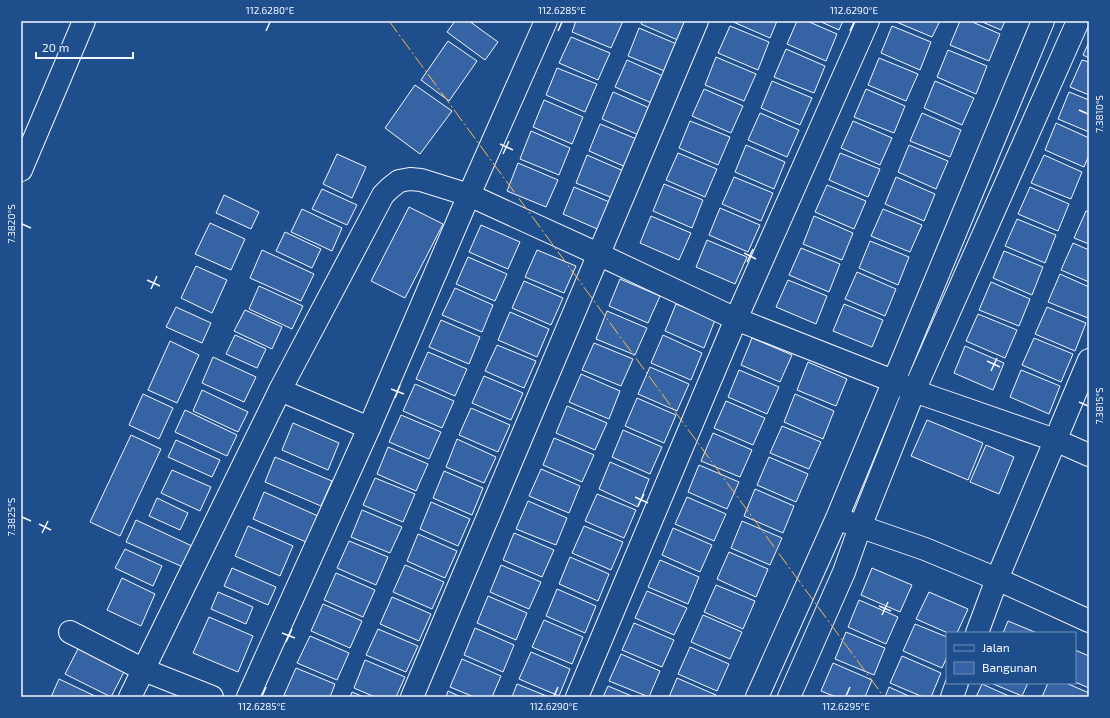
<svg xmlns="http://www.w3.org/2000/svg" width="1110" height="718" viewBox="0 0 1110 718" font-family="'Exo 2',sans-serif">
  <rect width="100%" height="100%" fill="#1f4e8c"/>
  <g fill="#3563a3" stroke="#f2f6ff">
    <polygon points="455,21 469,21 498,42 485,60 447,32"/>
    <polygon points="576,21 623,21 611,48 572,32"/>
    <polygon points="642,21 689,21 680,41 641,24"/>
    <polygon points="731,21 777,21 770,38"/>
    <polygon points="797,21 807,21 837,34 826,61 787,44"/>
    <polygon points="819,21 843,21 839,30"/>
    <polygon points="894,21 940,21 932,37"/>
    <polygon points="960,21 970,21 1000,34 989,61 950,45"/>
    <polygon points="980,21 1005,21 1001,30"/>
    <polygon points="730,26 769,42 758,70 718,53"/>
    <polygon points="892,26 931,42 920,70 881,53"/>
    <polygon points="639,28 679,45 667,72 628,56"/>
    <polygon points="571,37 610,53 598,80 559,63"/>
    <polygon points="448,41 477,61 449,101 421,80"/>
    <polygon points="1089,42 1089,58 1083,55"/>
    <polygon points="786,49 825,66 814,93 774,77"/>
    <polygon points="948,50 987,66 976,94 937,77"/>
    <polygon points="716,57 756,74 744,101 705,85"/>
    <polygon points="879,58 918,74 906,101 868,85"/>
    <polygon points="627,60 665,77 654,104 615,87"/>
    <polygon points="1082,60 1089,62 1089,95 1070,87"/>
    <polygon points="557,68 597,84 585,112 546,95"/>
    <polygon points="772,81 812,98 800,125 761,108"/>
    <polygon points="935,81 974,98 962,125 924,108"/>
    <polygon points="415,85 452,111 420,154 385,128"/>
    <polygon points="704,89 743,106 731,133 692,116"/>
    <polygon points="866,89 905,106 894,133 854,117"/>
    <polygon points="613,92 652,109 641,136 602,119"/>
    <polygon points="1069,92 1089,100 1089,132 1058,119"/>
    <polygon points="544,100 583,117 572,144 533,127"/>
    <polygon points="760,113 799,130 787,157 748,140"/>
    <polygon points="922,113 961,130 950,157 910,141"/>
    <polygon points="690,121 730,137 718,165 679,148"/>
    <polygon points="853,121 892,138 880,165 841,148"/>
    <polygon points="1056,123 1089,138 1089,155 1084,167 1045,150"/>
    <polygon points="600,124 639,140 628,168 589,151"/>
    <polygon points="531,131 570,148 559,175 520,159"/>
    <polygon points="746,145 785,162 774,189 735,172"/>
    <polygon points="909,145 948,161 936,189 898,172"/>
    <polygon points="678,153 717,169 705,197 666,180"/>
    <polygon points="840,153 880,169 868,197 829,180"/>
    <polygon points="337,154 366,167 352,198 323,184"/>
    <polygon points="587,155 626,172 615,199 576,183"/>
    <polygon points="1044,155 1082,172 1071,199 1031,183"/>
    <polygon points="518,163 558,180 546,207 507,191"/>
    <polygon points="734,177 773,193 761,221 722,204"/>
    <polygon points="896,177 935,194 924,221 885,204"/>
    <polygon points="664,184 703,200 692,228 653,211"/>
    <polygon points="827,185 866,201 854,229 815,212"/>
    <polygon points="574,187 614,204 602,231 563,214"/>
    <polygon points="1030,187 1069,204 1058,231 1018,214"/>
    <polygon points="322,189 357,205 347,225 312,209"/>
    <polygon points="224,195 259,212 251,229 216,213"/>
    <polygon points="409,207 443,224 405,298 371,281"/>
    <polygon points="720,208 760,225 748,252 709,235"/>
    <polygon points="302,209 342,228 332,251 291,232"/>
    <polygon points="883,209 922,225 910,252 871,236"/>
    <polygon points="1086,211 1089,212 1089,244 1074,238"/>
    <polygon points="651,216 691,233 679,260 640,243"/>
    <polygon points="814,216 853,233 842,260 803,244"/>
    <polygon points="1017,219 1056,235 1045,263 1005,246"/>
    <polygon points="210,223 245,239 231,270 195,254"/>
    <polygon points="481,225 520,242 508,269 469,252"/>
    <polygon points="285,232 321,249 312,268 276,251"/>
    <polygon points="707,240 747,257 735,284 696,267"/>
    <polygon points="870,241 909,257 898,285 859,268"/>
    <polygon points="1073,243 1089,250 1089,282 1061,270"/>
    <polygon points="801,248 840,264 829,292 789,275"/>
    <polygon points="262,250 314,274 301,301 250,278"/>
    <polygon points="537,250 576,266 564,293 525,277"/>
    <polygon points="1004,251 1043,267 1032,295 993,278"/>
    <polygon points="468,257 507,274 495,301 456,284"/>
    <polygon points="196,266 227,280 212,313 181,298"/>
    <polygon points="857,272 896,289 885,316 845,299"/>
    <polygon points="1060,274 1089,287 1089,315 1088,318 1048,302"/>
    <polygon points="620,279 660,296 648,323 609,306"/>
    <polygon points="788,280 827,296 816,324 776,307"/>
    <polygon points="524,281 563,298 551,325 512,308"/>
    <polygon points="991,282 1030,299 1019,326 979,310"/>
    <polygon points="259,286 303,306 292,329 249,309"/>
    <polygon points="455,288 493,305 482,332 442,315"/>
    <polygon points="676,304 715,320 704,348 665,331"/>
    <polygon points="844,304 883,320 872,347 833,331"/>
    <polygon points="176,307 211,323 202,343 166,327"/>
    <polygon points="1047,307 1086,323 1075,351 1035,334"/>
    <polygon points="245,310 282,327 272,349 234,331"/>
    <polygon points="607,311 647,328 635,355 596,339"/>
    <polygon points="510,312 549,329 537,357 498,340"/>
    <polygon points="978,314 1017,330 1005,358 966,341"/>
    <polygon points="441,320 480,337 469,364 429,347"/>
    <polygon points="235,335 266,349 257,368 226,354"/>
    <polygon points="663,335 702,353 691,380 651,363"/>
    <polygon points="752,338 792,355 780,382 741,365"/>
    <polygon points="1034,338 1073,354 1061,382 1022,365"/>
    <polygon points="170,341 199,355 177,403 148,390"/>
    <polygon points="594,343 633,359 621,386 582,370"/>
    <polygon points="497,345 536,361 524,388 485,371"/>
    <polygon points="965,346 1004,363 993,390 954,373"/>
    <polygon points="428,352 467,369 455,396 416,379"/>
    <polygon points="213,357 256,377 244,402 202,383"/>
    <polygon points="808,362 847,379 836,406 797,390"/>
    <polygon points="650,367 689,384 677,411 638,394"/>
    <polygon points="739,370 779,387 767,414 728,397"/>
    <polygon points="1021,370 1060,386 1049,414 1010,397"/>
    <polygon points="581,374 620,391 609,419 569,402"/>
    <polygon points="484,376 523,393 511,420 472,403"/>
    <polygon points="415,384 454,401 442,428 403,411"/>
    <polygon points="202,390 248,412 238,432 193,411"/>
    <polygon points="143,394 173,408 159,439 129,425"/>
    <polygon points="795,394 834,411 823,439 784,422"/>
    <polygon points="637,398 676,415 664,443 625,426"/>
    <polygon points="726,401 765,418 753,445 714,428"/>
    <polygon points="567,406 607,423 595,450 556,433"/>
    <polygon points="471,408 510,425 498,452 459,435"/>
    <polygon points="185,410 237,435 227,456 175,432"/>
    <polygon points="401,415 441,432 429,459 389,442"/>
    <polygon points="927,420 983,443 968,480 911,456"/>
    <polygon points="293,423 339,443 328,470 282,450"/>
    <polygon points="782,426 821,442 809,469 770,453"/>
    <polygon points="623,430 662,447 650,474 612,457"/>
    <polygon points="713,433 752,450 740,477 701,461"/>
    <polygon points="131,435 161,449 120,536 90,522"/>
    <polygon points="554,438 594,455 582,482 543,465"/>
    <polygon points="457,439 496,457 484,483 446,467"/>
    <polygon points="176,440 220,460 212,477 168,457"/>
    <polygon points="986,445 1014,457 999,494 970,482"/>
    <polygon points="388,447 428,464 416,491 377,474"/>
    <polygon points="275,457 332,481 321,506 265,482"/>
    <polygon points="769,457 808,474 796,502 757,485"/>
    <polygon points="610,462 649,479 638,507 599,489"/>
    <polygon points="699,465 739,482 727,509 688,492"/>
    <polygon points="541,469 580,486 569,513 529,496"/>
    <polygon points="172,470 211,487 200,511 161,493"/>
    <polygon points="444,471 483,488 472,515 433,498"/>
    <polygon points="375,478 415,494 403,522 363,505"/>
    <polygon points="755,489 794,506 783,533 744,516"/>
    <polygon points="264,492 318,516 306,542 253,519"/>
    <polygon points="597,494 636,510 624,538 585,521"/>
    <polygon points="687,497 726,514 714,541 675,524"/>
    <polygon points="157,498 188,513 180,530 149,516"/>
    <polygon points="528,501 567,518 556,545 516,529"/>
    <polygon points="431,502 470,519 458,546 420,529"/>
    <polygon points="362,510 402,527 390,553 351,537"/>
    <polygon points="136,520 192,546 183,567 126,542"/>
    <polygon points="742,521 782,538 770,565 731,548"/>
    <polygon points="248,526 293,546 280,576 235,556"/>
    <polygon points="584,526 623,542 611,570 572,553"/>
    <polygon points="673,528 712,545 700,572 662,555"/>
    <polygon points="514,533 554,550 542,577 503,560"/>
    <polygon points="418,534 457,551 445,578 407,561"/>
    <polygon points="349,541 388,557 376,585 337,568"/>
    <polygon points="125,549 162,566 153,586 115,568"/>
    <polygon points="729,552 768,569 756,597 717,579"/>
    <polygon points="570,557 609,574 598,601 559,584"/>
    <polygon points="660,560 699,577 688,604 648,587"/>
    <polygon points="405,565 444,582 432,609 393,592"/>
    <polygon points="501,565 541,582 529,609 490,592"/>
    <polygon points="232,568 276,587 268,605 224,586"/>
    <polygon points="872,568 912,585 900,612 861,595"/>
    <polygon points="336,573 375,590 363,617 324,600"/>
    <polygon points="122,578 155,594 141,626 107,610"/>
    <polygon points="716,585 755,601 743,629 704,612"/>
    <polygon points="557,589 596,606 585,633 546,616"/>
    <polygon points="647,591 687,608 674,635 635,618"/>
    <polygon points="218,592 253,607 246,624 211,609"/>
    <polygon points="929,592 968,609 957,633 948,633 916,619"/>
    <polygon points="488,596 527,613 516,640 477,623"/>
    <polygon points="392,597 431,614 419,641 380,624"/>
    <polygon points="859,600 898,617 886,644 848,627"/>
    <polygon points="323,604 362,621 350,648 311,631"/>
    <polygon points="703,615 742,632 730,659 691,642"/>
    <polygon points="209,617 253,636 238,672 193,653"/>
    <polygon points="544,620 583,637 572,664 532,647"/>
    <polygon points="1008,621 1037,633 1003,633"/>
    <polygon points="634,623 674,640 662,667 622,650"/>
    <polygon points="915,624 947,637 947,657 942,668 903,651"/>
    <polygon points="475,628 514,645 503,672 464,655"/>
    <polygon points="378,629 418,646 406,672 366,655"/>
    <polygon points="846,632 885,648 874,675 835,659"/>
    <polygon points="310,636 349,653 337,680 297,663"/>
    <polygon points="80,645 126,668 111,697 65,674"/>
    <polygon points="690,647 729,664 717,691 678,674"/>
    <polygon points="1075,650 1089,656 1089,688 1075,682"/>
    <polygon points="531,652 570,669 559,696 519,679"/>
    <polygon points="621,654 660,671 649,697 609,681"/>
    <polygon points="902,656 941,673 931,697 923,697 890,683"/>
    <polygon points="462,659 501,676 492,697 474,697 450,687"/>
    <polygon points="365,660 405,677 396,697 375,697 354,688"/>
    <polygon points="833,663 872,680 865,697 836,697 821,691"/>
    <polygon points="296,668 335,684 330,697 289,697 284,695"/>
    <polygon points="677,678 716,695 715,697 669,697"/>
    <polygon points="59,679 97,697 51,697"/>
    <polygon points="991,683 1028,683 1022,696"/>
    <polygon points="1048,683 1066,683 1089,693 1089,695 1088,697 1042,697"/>
    <polygon points="517,684 549,697 512,697"/>
    <polygon points="982,684 1011,697 976,697"/>
    <polygon points="608,686 634,697 603,697"/>
    <polygon points="889,687 911,697 885,697"/>
    <polygon points="448,691 461,697 446,697"/>
    <polygon points="352,692 364,697 350,697"/>
  </g>
  <g fill="none" stroke-linecap="round" stroke-linejoin="round">
    <defs>
      <g id="minor">
        <polyline points="21,170 84,21"/>
        <polyline points="280,390 369,428"/>
        <polyline points="847,522 925,549 997,579 1089,621"/>
        <polyline points="70,632 144,670 212,697"/>
        <polyline points="977,633 997,579 1089,360"/>
        <polyline points="130,697 280,390 383,195 390,188 399,181 410,179 421,180 469,195 598,254 736,319 893,381 914,391 1055,440 1089,455"/>
        <polyline points="248,697 369,428 469,195 546,21"/>
        <polyline points="412,697 697,21"/>
        <polyline points="577,697 736,319 868,21"/>
        <polyline points="757,697 837,518 1043,21"/>
        <polyline points="789,697 844,572 860,527 914,391 1078,21"/>
        <polyline points="952,697 957,683"/>
      </g>
    </defs>
    <use href="#minor" stroke="#f2f6ff" stroke-width="24"/>
    <use href="#minor" stroke="#1f4e8c" stroke-width="22"/>
    <polyline stroke="#ffb74d" stroke-width="1" stroke-dasharray="14 3 2 3" stroke-linecap="butt" points="389,21 884,697"/>
  </g>
  <path fill="none" stroke="#f2f6ff" stroke-width="1.5" d="M266 31 270 22M558 31 562 22M850 31 854 22M1079 110 1088 114M500 144 513 150M503 154 509 141M22 224 31 228M744 253 756 259M747 262 753 249M147 280 160 286M151 289 157 276M987 361 1000 367M991 371 997 358M391 389 404 394M395 398 400 385M1079 402 1088 406M635 497 648 503M638 506 644 494M22 517 31 521M39 524 51 530M42 533 48 521M879 606 891 611M882 615 888 602M282 633 295 638M286 642 292 629M262 696 266 687M554 696 558 687M846 696 850 687"/>
  <rect width="1110" height="718" fill="none" stroke="#1f4e8c" stroke-width="44"/>
  <rect x="946" y="632" width="130" height="52" fill="#1f4e8c" stroke="#7391ba"/>
  <rect x="954" y="645" width="20" height="6" fill="#1f4e8c" stroke="#7391ba"/>
  <text x="982" y="652" font-size="12" fill="#f2f6ff">Jalan</text>
  <rect x="954" y="662" width="20" height="12" fill="#3563a3" stroke="#7391ba"/>
  <text x="982" y="672" font-size="12" fill="#f2f6ff">Bangunan</text>
  <path d="M36 52v6h97v-6" fill="none" stroke="#f2f6ff" stroke-width="2"/>
  <text x="42" y="52" font-size="12" fill="#f2f6ff" stroke="#1f4e8c" stroke-width="3" paint-order="stroke">20 m</text>
  <rect x="22" y="22" width="1066" height="674" fill="none" stroke="#f2f6ff" stroke-width="1.5"/>
  <g font-size="10" text-anchor="middle" fill="#f2f6ff">
    <text x="270" y="14">112.6280°E</text>
    <text x="562" y="14">112.6285°E</text>
    <text x="854" y="14">112.6290°E</text>
    <text transform="translate(1099 114) rotate(-90)" y="4">7.3810°S</text>
    <text transform="translate(11 224) rotate(-90)" y="4">7.3820°S</text>
    <text transform="translate(1099 406) rotate(-90)" y="4">7.3815°S</text>
    <text transform="translate(11 517) rotate(-90)" y="4">7.3825°S</text>
    <text x="262" y="710">112.6285°E</text>
    <text x="554" y="710">112.6290°E</text>
    <text x="846" y="710">112.6295°E</text>
  </g>
</svg>
